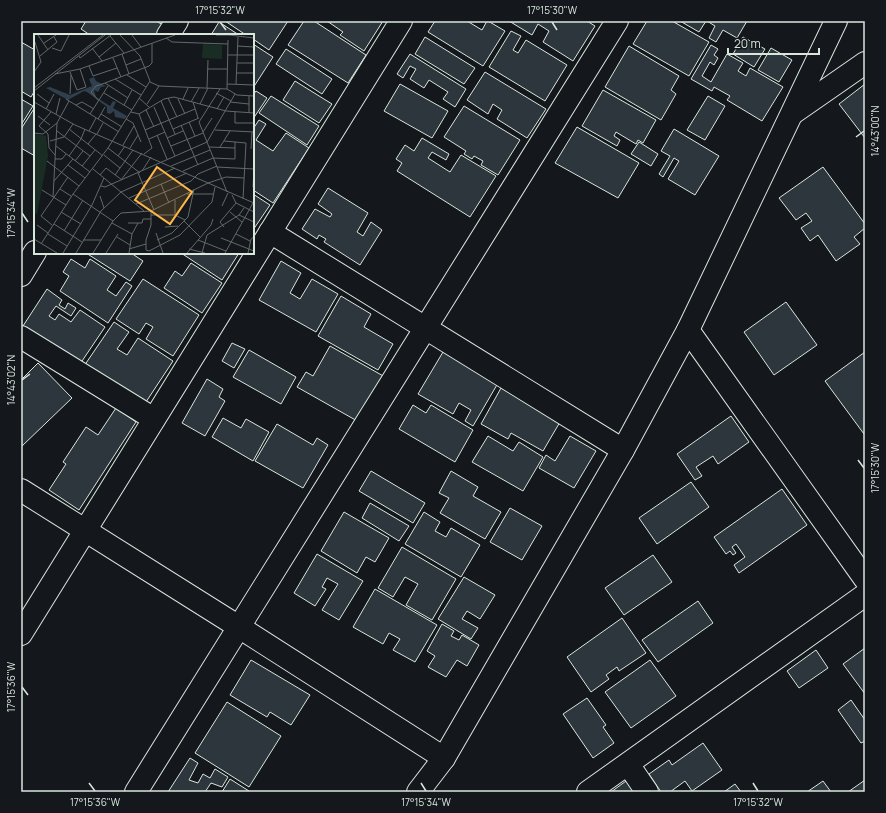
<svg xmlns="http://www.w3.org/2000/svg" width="886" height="813" viewBox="0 0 886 813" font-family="Manrope,sans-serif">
  <rect width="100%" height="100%" fill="#14181c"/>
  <g fill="#2c363c" stroke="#d8e6dc">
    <polygon points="86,21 156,21 163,25 157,35 90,35 81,29"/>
    <polygon points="225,21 288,21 269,50 253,39 253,35 246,35"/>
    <polygon points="304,21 314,21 366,55 348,83 288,45"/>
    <polygon points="327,21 383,21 364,51 340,35 343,32"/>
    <polygon points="435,21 467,21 482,30 487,21 488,21 505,31 483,66 428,32"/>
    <polygon points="509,21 587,21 595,26 573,61 543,42 549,31 538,24 532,35"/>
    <polygon points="647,21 672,21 709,42 689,76 633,44"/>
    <polygon points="680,21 706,21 699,32"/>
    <polygon points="707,21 747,21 737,38 723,30 716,42 709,38 715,26"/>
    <polygon points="219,22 239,35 211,35"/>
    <polygon points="511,31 521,36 513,50 518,53 526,40 567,65 545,101 489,67"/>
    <polygon points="425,37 475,68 464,84 415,54"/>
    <polygon points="743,37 765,49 754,67 733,54"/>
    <polygon points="21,42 35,50 35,90 31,97 21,91"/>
    <polygon points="253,44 273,57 253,88"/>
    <polygon points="711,45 718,49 714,55 718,58 714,65 710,62 702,76 711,82 727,54 743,63 738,71 746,76 750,68 783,87 762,121 727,100 730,96 714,87 712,91 691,79"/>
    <polygon points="629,46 679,76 671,90 676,94 661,120 605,87"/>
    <polygon points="771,48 792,60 779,82 758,70"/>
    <polygon points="286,49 332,79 322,94 276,64"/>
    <polygon points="410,54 466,89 455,107 443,99 448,92 429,80 424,88 410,79 416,69 410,66 403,78 397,74"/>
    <polygon points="485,72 546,109 527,138 497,119 502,110 493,104 488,114 467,100"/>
    <polygon points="295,81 332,104 319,123 283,100"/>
    <polygon points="400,84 448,111 432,138 384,111"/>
    <polygon points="865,84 865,138 839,104"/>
    <polygon points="603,90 656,120 643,143 638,140 636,144 616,132 614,136 620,140 617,146 582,126"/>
    <polygon points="256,91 267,98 253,119 253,95"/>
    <polygon points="271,96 319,126 307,145 259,113"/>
    <polygon points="708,96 725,106 705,140 687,130"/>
    <polygon points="21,99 33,106 21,125"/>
    <polygon points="464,106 520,140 498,175 481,165 483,161 474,156 472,159 464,154 466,151 444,137"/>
    <polygon points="35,107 35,156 21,148 21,129"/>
    <polygon points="259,120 266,124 256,140 273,151 286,133 309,148 273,203 253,190 253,129"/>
    <polygon points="577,127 639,163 618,198 555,163"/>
    <polygon points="674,129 719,156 695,195 668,179 679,161 674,158 663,177 659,174 670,156 661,151"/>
    <polygon points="422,138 449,154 446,160 432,152 428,158 450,172 461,155 496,176 470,217 397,171 402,163 396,159 405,145 414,151"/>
    <polygon points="639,142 658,154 651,166 631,154"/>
    <polygon points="823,167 865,224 865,228 854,237 860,244 836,261 818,235 810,241 801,228 812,221 806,213 796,220 779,198"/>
    <polygon points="328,188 368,213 357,232 363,236 371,222 382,230 360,265 324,242 326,239 319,235 317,239 302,229 315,209 330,217 332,214 318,204"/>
    <polygon points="253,194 270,205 253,230"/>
    <polygon points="86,253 131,253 143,261 130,281"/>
    <polygon points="181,253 239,253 222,280"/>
    <polygon points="71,259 85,268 90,259 116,276 107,290 116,296 126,282 132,286 108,323 60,291 69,276 63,272"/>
    <polygon points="281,261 301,273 290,293 300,299 312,279 338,294 316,332 259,300"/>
    <polygon points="191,263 222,283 202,313 164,288 175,271 182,276"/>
    <polygon points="143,279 199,315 173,356 146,339 153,327 146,323 139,334 116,319"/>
    <polygon points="47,289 62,300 59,305 65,309 68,303 76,308 71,316 56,306 49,316 55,320 59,314 71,322 80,310 105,327 80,364 23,326"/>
    <polygon points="341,296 371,314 364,327 393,344 378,370 318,336"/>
    <polygon points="786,302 817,345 774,375 744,332"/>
    <polygon points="114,322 129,332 117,349 127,355 138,338 173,361 142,408 82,369"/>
    <polygon points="232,343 245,349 234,368 222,361"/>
    <polygon points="330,346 385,377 359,422 297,387 306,372 313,376"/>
    <polygon points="249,350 296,377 281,404 233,377"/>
    <polygon points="443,352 498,383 473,426 465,421 471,410 459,403 453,414 418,394"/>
    <polygon points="865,352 865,433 864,434 825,381"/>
    <polygon points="38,363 72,398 21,447 21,380"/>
    <polygon points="207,379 223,389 219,397 225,401 205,436 182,423"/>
    <polygon points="501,388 560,422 543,451 511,433 508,439 481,424"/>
    <polygon points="413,405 426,413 431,405 473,430 455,462 399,429"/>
    <polygon points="116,408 136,422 79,510 49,490 66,464 63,462 86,427 98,435"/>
    <polygon points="731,416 749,442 718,464 713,456 696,467 702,476 695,480 677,454"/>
    <polygon points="223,418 241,428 246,419 269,432 253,461 212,437"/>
    <polygon points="277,424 313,445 317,438 328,445 303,488 255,461"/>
    <polygon points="488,436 513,451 519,442 543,457 523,491 472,462"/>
    <polygon points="570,436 596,451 574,488 539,468 546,455 555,461"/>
    <polygon points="371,471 425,503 413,523 359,491"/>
    <polygon points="451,471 478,487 473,496 501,512 485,539 440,513 449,498 439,493"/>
    <polygon points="691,482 709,507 657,544 639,518"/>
    <polygon points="782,489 807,525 739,573 734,565 745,557 736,544 732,547 736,553 733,555 730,551 726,554 714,537"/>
    <polygon points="370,503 409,526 399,541 362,518"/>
    <polygon points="510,508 542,526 522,560 490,542"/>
    <polygon points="344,512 389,538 375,562 366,557 357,573 321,551"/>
    <polygon points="424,512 440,522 435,531 446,537 451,528 480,545 461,577 405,544"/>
    <polygon points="402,547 456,579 432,620 406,605 418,584 405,577 393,597 378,588"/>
    <polygon points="317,554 363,581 339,620 322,610 338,584 327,578 322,587 326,589 315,606 294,593"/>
    <polygon points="653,555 672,582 624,615 605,588"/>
    <polygon points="464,577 495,595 480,619 467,611 462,619 478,628 471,639 438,619"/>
    <polygon points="375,589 437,625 415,662 393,650 400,639 389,633 383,644 353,627"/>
    <polygon points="698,601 713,623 658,662 642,640"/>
    <polygon points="622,618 646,653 619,671 617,667 606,675 609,679 591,692 567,657"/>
    <polygon points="442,624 454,631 451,636 459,640 462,635 479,645 467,666 457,660 446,677 428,667 435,656 427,651"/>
    <polygon points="865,648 865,694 843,664"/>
    <polygon points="816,650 828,668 799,688 787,671"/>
    <polygon points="251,660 310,695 291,725 270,712 267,717 230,695"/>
    <polygon points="650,660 676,696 631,728 605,692"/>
    <polygon points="587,698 606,725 603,727 614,743 593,758 563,714"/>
    <polygon points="851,700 865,720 865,741 861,743 838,710"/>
    <polygon points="227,702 281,736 249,787 195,753"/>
    <polygon points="703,743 722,770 692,791 685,781 670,792 661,792 649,774 669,760 672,765"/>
    <polygon points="190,758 198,763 189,780 198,783 203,774 210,778 215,769 228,777 222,787 211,783 205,792 168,792"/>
    <polygon points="230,779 249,791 248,792 222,792"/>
    <polygon points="865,780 865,792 848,792"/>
    <polygon points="626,781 634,792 611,792"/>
    <polygon points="823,781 831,792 807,792"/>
    <polygon points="735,784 741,792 724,792"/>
  </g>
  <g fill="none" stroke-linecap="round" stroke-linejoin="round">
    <defs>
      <g id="minor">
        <polyline points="168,35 177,21"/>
        <polyline points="793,113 865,63"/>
        <polyline points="270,232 623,450"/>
        <polyline points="21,275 35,252"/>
        <polyline points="688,330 865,579"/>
        <polyline points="21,337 154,419"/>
        <polyline points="21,490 239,627 444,758"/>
        <polyline points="21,634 401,21"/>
        <polyline points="628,764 647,792"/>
        <polyline points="136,792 617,21"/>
        <polyline points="418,792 444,758 623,450 688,330 836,21"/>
        <polyline points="588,792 865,595"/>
      </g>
    </defs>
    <use href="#minor" stroke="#d8e6dc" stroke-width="24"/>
    <use href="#minor" stroke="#14181c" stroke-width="22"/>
  </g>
  <path fill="none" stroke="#d8e6dc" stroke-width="1.5" d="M220 22 226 30M552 22 557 30M856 137 864 131M22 213 28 222M22 380 30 374M858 460 864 468M22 687 28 695M89 783 95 791M421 783 426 791M753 783 758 791"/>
  <g transform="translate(34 34)">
    <rect width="220" height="220" fill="#14181c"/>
    <path d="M169 10 188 11V25L168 24ZM0 100 12 102 14 122 3 180 0 179Z" fill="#1a2d24"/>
    <path d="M60 43 62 47 72 52 67 53 64 58 60 56 62 63 76 72 79 67 82 68 79 74 93 82 91 85 81 83 80 77 76 80 73 79V73L53 58 50 57 34 66 12 54 16 53 36 61 58 52 55 45Z" fill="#2f3f4d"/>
    <path fill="none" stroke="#626a69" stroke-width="1" d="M4 1 14 16M98 1 107 13M182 1H195M195 1 220 4M76 2 90 19M132 4 138 8 194 10M10 9 22 1M203 12 220 13M18 14 27 17 35 1M58 14 68 27M88 20 95 40M194 21H220M6 22 23 8 20 3M45 22 46 24 77 1M65 23 82 9M79 24 87 43M203 29H220M92 31 107 25M55 32 59 42 83 34M173 35H193M0 38 7 28 1 8M36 38 43 56 52 53 46 35M203 39H220M21 40 46 35 141 1M93 41 112 53M81 45 107 61M116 48 125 52 193 55 203 61 220 62M193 50 220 51M202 50 204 3M0 54 69 1M173 54 174 26M186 55 165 88 193 158M193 55 194 6M0 57 71 1M70 59 98 76M182 59 197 67M3 60 15 69M36 60 37 41M94 64 71 49 115 32 118 29V9M105 64 115 73M134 64 143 83M32 65 85 98M144 65 151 80M149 65 154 54M65 67 57 58 62 52 71 49M127 67 141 100M0 68 41 91 220 169M157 68 165 54M159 68 164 84M196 68 215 70M113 70 125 52M166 70 174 54M42 71 48 68 60 75M90 71 98 56M120 73 141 122M12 75 20 60M183 75 190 63M112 76 120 93M17 78 5 92 14 100 15 114 21 121M97 78 105 80 130 65 140 63 192 77 220 79M201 78V89H220M215 79V62M22 80 26 64M56 80 74 52M67 80 88 93M105 80 118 114 110 120M4 82 16 91M64 85 71 73M92 85 99 89 107 108M155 88 161 102M147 91 164 131M35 95 69 122M139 95 165 84M111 96 161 75M181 96 220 98M23 97 56 122M55 97 62 84M169 98 178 84M0 99 9 100 23 89M63 100 69 89M123 101 133 125M133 104 149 97M115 105 131 98M16 107 30 103 39 90M190 107 212 109 209 165M54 110 62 100M89 111 100 92M22 112 56 138M137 112 169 99M175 113 201 114M186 113 196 97M74 114 106 139M96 114 104 101M217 115 218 98M70 121 86 134M35 122 47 105 51 95M84 122 91 112M21 125H28L32 120M13 127 45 152M41 127 49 117M34 131 51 144M48 132 61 116M137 132 176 116M183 133 220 135M59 135 110 177M108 137 117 123M149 137 179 124 201 125V108M104 139 120 176M66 141 72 134 88 146M81 141 99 116M87 146 108 119M20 147 39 125M127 150 135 169M67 152 71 153 173 108 201 60M219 153 220 135M26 155 37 162M8 156 32 171M39 160 79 187M153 160H179M198 161 202 169 220 178M66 162 70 174M19 163 23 89 35 67M95 164 153 139M141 166V181L151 186M102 170 157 147 164 140 183 132M188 172 194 159M117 177V191L112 206V216L115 217 146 201 178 168 181 153M27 178 47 190M196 178 208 188M117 181H141M205 181 220 188M150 187 166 203M78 189 98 200M94 189H108L109 185H117M20 190 48 208M3 191 14 199M18 191 7 182 34 143M131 193 144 192M190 193 186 188 202 169M30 197 49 166M122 199 129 219M14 200 33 212M202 200 216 207M83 203 96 211M187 204 220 217M0 205 23 219M49 206H67M123 206 138 199 154 183 160 155M164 206 192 217M7 210 39 160 74 114 116 47 106 22 86 1M95 215 112 210M155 215 171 219M29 219 58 171 70 144M42 219 67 177 87 158 141 134M59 219 79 187 87 179 117 177 174 149 192 143 210 144M72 219 84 200M95 219 98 200 104 189M153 219 177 191 179 185M168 219 173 201 205 181 210 174M191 219 219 169M214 219 217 205 220 203"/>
    <path fill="#ffb74d" fill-opacity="0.15" stroke="#ffb74d" stroke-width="2" d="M123 133 158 158 136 190 101 166Z"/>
    <rect width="220" height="220" fill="none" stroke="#d8e6dc" stroke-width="2"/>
  </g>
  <rect width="886" height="813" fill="none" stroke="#14181c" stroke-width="44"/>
  <path d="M728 48v6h91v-6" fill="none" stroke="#d8e6dc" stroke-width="2"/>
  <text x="734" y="48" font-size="12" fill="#d8e6dc" stroke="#14181c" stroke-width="3" paint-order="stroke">20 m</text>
  <rect x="22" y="22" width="842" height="769" fill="none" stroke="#d8e6dc" stroke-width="1.5"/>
  <g font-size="10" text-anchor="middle" fill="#d8e6dc">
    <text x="220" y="14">17°15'32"W</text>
    <text x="552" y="14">17°15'30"W</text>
    <text transform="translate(875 131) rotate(-90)" y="4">14°43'00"N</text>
    <text transform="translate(11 213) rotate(-90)" y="4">17°15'34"W</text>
    <text transform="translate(11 380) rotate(-90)" y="4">14°43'02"N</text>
    <text transform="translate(875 468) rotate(-90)" y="4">17°15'30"W</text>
    <text transform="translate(11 687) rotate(-90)" y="4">17°15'36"W</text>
    <text x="95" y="806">17°15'36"W</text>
    <text x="426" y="806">17°15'34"W</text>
    <text x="758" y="806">17°15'32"W</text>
  </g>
</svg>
